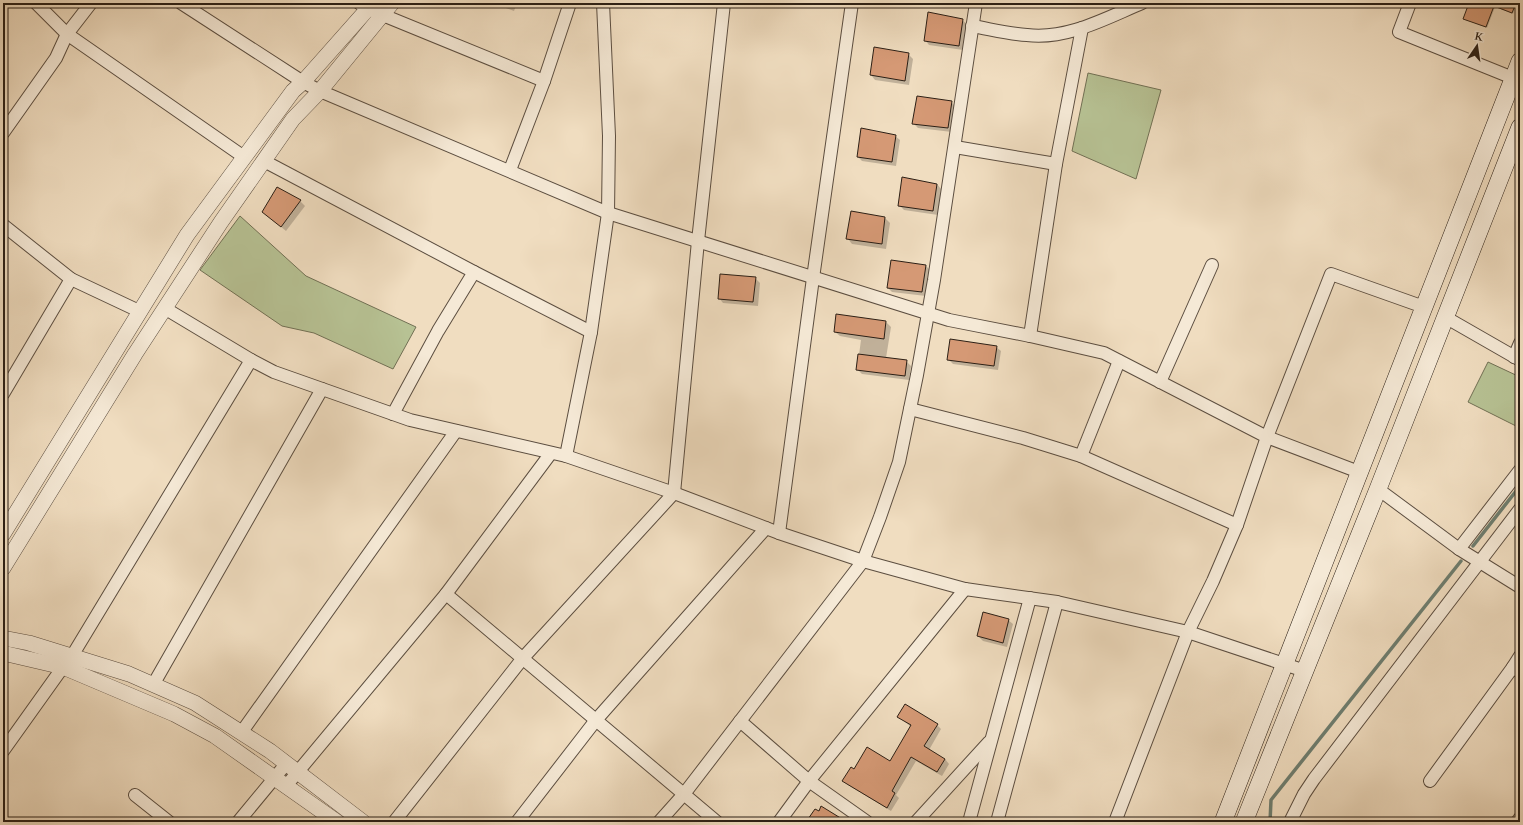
<svg xmlns="http://www.w3.org/2000/svg" width="1523" height="825" viewBox="0 0 1523 825" font-family="Cardo,serif">
  <rect width="100%" height="100%" fill="#f0ddc0"/>
  <filter id="stains"><feTurbulence type="fractalNoise" baseFrequency=".005" numOctaves="4"/><feColorMatrix values="0 0 0 0 .2 0 0 0 0 .09 0 0 0 0 .02 0 0 0 .5 -.17"/></filter>
  <radialGradient id="worn" r=".72"><stop offset=".6" stop-color="#630" stop-opacity="0"/><stop offset="1" stop-color="#630" stop-opacity=".3"/></radialGradient>
  <g fill="#b7c294" stroke="#717054">
    <polygon points="1088,73 1161,90 1136,179 1072,151"/>
    <polygon points="240,216 306,276 416,327 393,369 314,333 282,326 200,270"/>
    <polygon points="1488,362 1520,377 1520,428 1468,402"/>
  </g>
  <g fill="#0003">
    <polygon points="497,3 517,3 514,11 500,6"/>
    <polygon points="1470,3 1517,3 1513,14 1495,7 1487,28 1465,19"/>
    <polygon points="962,20 967,24 963,50 929,45 925,40"/>
    <polygon points="875,48 908,54 913,59 909,85 875,80 871,75"/>
    <polygon points="951,102 956,107 952,132 918,128 914,124"/>
    <polygon points="895,136 900,140 896,166 862,161 858,157"/>
    <polygon points="937,184 941,189 938,215 904,210 899,205"/>
    <polygon points="300,201 305,206 286,231 263,212"/>
    <polygon points="867,216 885,218 890,223 886,249 852,244 848,239"/>
    <polygon points="926,266 930,270 926,296 892,292 888,288"/>
    <polygon points="755,278 760,283 758,306 723,303 719,298"/>
    <polygon points="837,315 886,322 891,327 886,358 906,361 911,366 909,380 862,374 857,369 861,340 840,336 835,332"/>
    <polygon points="996,347 1001,351 998,370 953,364 948,359"/>
    <polygon points="1008,620 1013,624 1007,647 983,641 978,636"/>
    <polygon points="899,717 937,725 941,729 929,750 945,759 949,764 942,776 916,761 896,795 899,798 891,811 848,785 843,781 854,770 891,762 911,727"/>
    <polygon points="688,817 694,822 684,822"/>
  </g>
  <g fill="none" stroke-linecap="round" stroke-linejoin="round">
    <g stroke="#6e7e70" stroke-width="3.5">
      <polyline points="1473,546 1520,486"/>
      <polyline points="1270,822 1271,800 1461,561"/>
    </g>
  </g>
  <g fill="#d59975" stroke="#2b1f15">
    <polygon points="1469,3 1516,3 1512,13 1494,6 1486,27 1463,19"/>
    <polygon points="928,12 963,19 959,46 924,41"/>
    <polygon points="874,47 909,53 905,81 870,75"/>
    <polygon points="917,96 952,101 948,128 912,124"/>
    <polygon points="861,128 896,135 892,162 857,157"/>
    <polygon points="902,177 937,184 933,211 898,206"/>
    <polygon points="277,187 301,200 281,227 262,212"/>
    <polygon points="851,211 885,217 882,244 846,239"/>
    <polygon points="891,260 926,265 922,292 887,288"/>
    <polygon points="720,274 756,277 753,302 718,299"/>
    <polygon points="836,314 886,321 884,339 834,332"/>
    <polygon points="950,339 997,346 994,366 947,360"/>
    <polygon points="858,354 907,360 905,376 856,370"/>
    <polygon points="983,612 1009,619 1003,643 977,636"/>
    <polygon points="905,704 938,724 924,746 945,759 937,772 911,757 892,791 895,793 887,808 842,781 851,767 854,769 867,747 890,761 911,725 897,717"/>
    <polygon points="821,806 847,822 814,822 808,819 815,809 819,811"/>
  </g>
  <g fill="none" stroke-linecap="round" stroke-linejoin="round">
    <defs>
      <g id="minor">
        <polyline points="36,3 67,34 244,157"/>
        <polyline points="181,3 303,82 320,91 608,213 949,320 1030,336 1104,353 1267,437 1359,472"/>
        <polyline points="359,3 368,9 544,81"/>
        <polyline points="1410,3 1399,32 1513,78"/>
        <path d="M972 26C990 29 1009 34 1027 35 1067 40 1106 18 1142 3"/>
        <polyline points="3,133 56,58 67,34 91,3"/>
        <polyline points="955,147 1056,164"/>
        <polyline points="264,161 474,272 591,332"/>
        <polyline points="510,170 544,81 570,3"/>
        <polyline points="3,225 71,279 139,311"/>
        <polyline points="166,309 251,360 274,372 410,420 566,456 674,493 779,533 863,561 965,589 1057,602 1188,632 1305,671"/>
        <polyline points="1445,317 1520,360"/>
        <polyline points="1030,336 1056,164 1082,28"/>
        <polyline points="1514,357 1520,343"/>
        <polyline points="1160,382 1212,265"/>
        <polyline points="3,394 71,279"/>
        <polyline points="910,409 1023,438 1081,456 1237,525"/>
        <polyline points="393,414 438,331 474,272"/>
        <polyline points="566,456 591,332 608,213 609,136 603,3"/>
        <polyline points="1081,456 1119,361"/>
        <polyline points="1378,489 1459,549 1520,587"/>
        <polyline points="779,533 813,278 852,3"/>
        <polyline points="1459,549 1520,470"/>
        <polyline points="446,594 717,822"/>
        <polyline points="72,656 251,360"/>
        <polyline points="1520,656 1513,667 1520,672"/>
        <polyline points="153,685 322,389"/>
        <polyline points="740,721 809,781 867,822"/>
        <polyline points="241,733 456,431"/>
        <polyline points="3,751 63,667"/>
        <polyline points="1430,781 1513,667"/>
        <polyline points="286,786 446,594 551,453"/>
        <polyline points="135,795 169,822"/>
        <polyline points="238,822 286,764"/>
        <polyline points="394,822 523,658 674,493 698,241 724,3"/>
        <polyline points="517,822 596,720 766,528"/>
        <polyline points="659,822 684,794 863,561 880,517 899,462 917,375 934,280 976,3"/>
        <polyline points="779,822 809,781 965,589"/>
        <polyline points="916,822 989,742"/>
        <polyline points="969,822 1030,598"/>
        <polyline points="997,822 1057,602"/>
        <polyline points="1115,822 1188,632 1213,581 1237,525 1267,437 1331,274 1424,307"/>
        <polyline points="1290,822 1304,794 1314,779 1520,509"/>
        <polyline points="1517,822 1520,818"/>
      </g>
      <g id="tertiary">
        <polyline points="3,534 187,235 293,91 303,82 373,3"/>
        <polyline points="3,568 135,354 221,222 293,119 320,91 392,3"/>
        <polyline points="3,638 29,643 129,674 195,703 270,751 363,822"/>
        <polyline points="3,653 63,667 174,714 215,736 337,822"/>
      </g>
      <g id="secondary">
        <polyline points="1223,822 1520,61"/>
        <polyline points="1244,822 1378,489 1520,127"/>
      </g>
    </defs>
    <use href="#minor" stroke="#5c4e40" stroke-width="14"/>
    <use href="#tertiary" stroke="#5c4e40" stroke-width="16"/>
    <use href="#secondary" stroke="#2b1f15" stroke-width="18"/>
    <use href="#minor" stroke="#f5e9d6" stroke-width="12"/>
    <use href="#tertiary" stroke="#f5e9d6" stroke-width="15"/>
    <use href="#secondary" stroke="#f5e9d6" stroke-width="17"/>
  </g>
  <rect width="1523" height="825" fill="none" stroke="#f0ddc0" stroke-width="16"/>
  <rect x="4" y="4" width="1515" height="817" fill="none" stroke="#2b1f15" stroke-width="2"/>
  <rect x="8" y="8" width="1507" height="809" fill="none" stroke="#2b1f15"/>
  <g transform="translate(1477 46) rotate(13)" stroke="#f5e9d6" stroke-width="3" paint-order="stroke">
  <path d="M0-3L7 15L0 10L-7 15Z" fill="#2b1f15"/>
  <text y="-6" font-size="11" font-weight="bold" text-anchor="middle" fill="#2b1f15">K</text>
  </g>
  <rect width="100%" height="100%" filter="url(#stains)"/>
  <rect width="100%" height="100%" fill="url(#worn)"/>
</svg>
